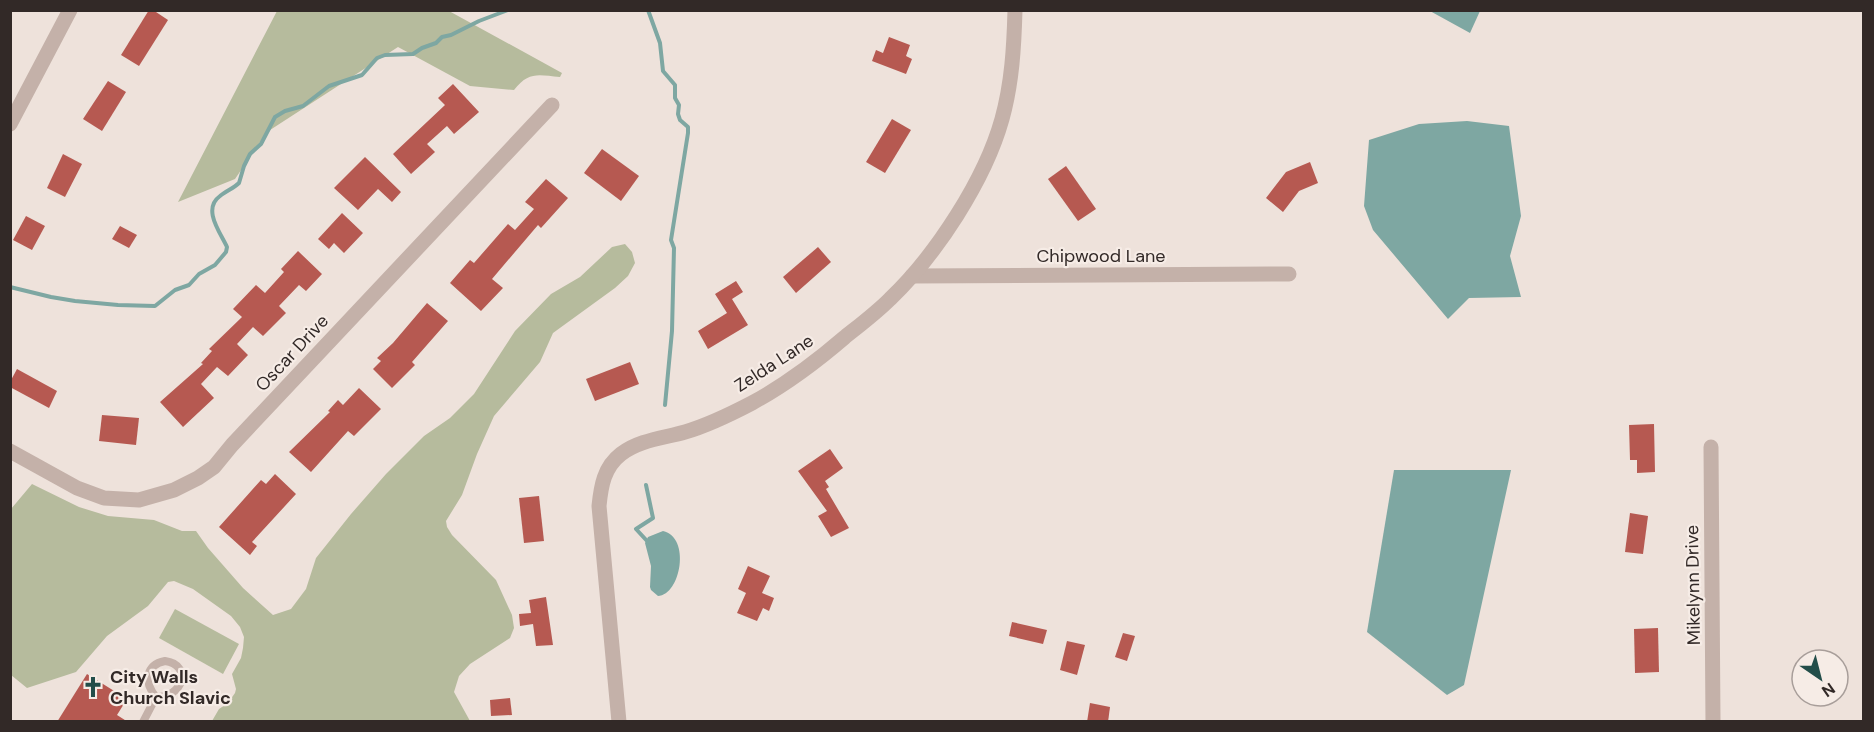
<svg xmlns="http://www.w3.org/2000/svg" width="1874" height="732" viewBox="0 0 1874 732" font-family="'DM Sans',sans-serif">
  <rect width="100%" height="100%" fill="#eee2db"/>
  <g fill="#b6bb9d">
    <path d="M277 11H449L562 73 560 77C538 75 529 71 514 90L470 86 398 47 267 132 235 179 178 202Z"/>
    <polygon points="625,244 632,252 635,263 628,276 615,288 553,333 540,362 494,416 477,454 462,495 446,521 447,527 452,535 496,580 512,615 514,628 510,638 470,664 459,676 454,692 470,721 212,721 219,709 228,703 235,693 236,689 232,674 241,658 243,648 244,637 240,627 231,616 193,589 174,581 168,582 148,606 107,636 76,672 27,688 11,675 11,509 32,484 79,507 108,516 154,520 182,531 196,531 208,548 243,588 273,615 291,609 306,589 316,558 351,514 386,474 424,436 450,418 474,394 515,331 551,294 580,277 612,247"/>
    <polygon points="175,609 239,644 223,674 159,638"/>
  </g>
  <g fill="#7ea7a2">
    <polygon points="1430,11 1480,11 1470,33"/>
    <polygon points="1467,121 1509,126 1521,216 1510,256 1521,297 1469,298 1448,319 1373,230 1364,206 1369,140 1419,124"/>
    <polygon points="1394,470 1511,470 1464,685 1447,695 1367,632"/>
    <path d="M663 531C691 537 681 595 658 596L651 590 650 587 651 566 645 543 648 537Z"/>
  </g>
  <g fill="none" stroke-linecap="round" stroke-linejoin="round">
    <g stroke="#7ea7a2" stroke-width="4">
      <polyline points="648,10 660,43 663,71 675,85 675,98 679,105 678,114 680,120 688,127 688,133 671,240 674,248 672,331 665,405"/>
      <path d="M10 287 51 297 75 301 118 305 155 306 175 290 189 285 199 274 215 265 226 252 227 247C220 232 202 209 220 196 226 191 234 188 239 183L244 166 250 154 261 144 275 117 285 111 303 106 329 86 362 75 377 58 385 55 413 54 422 48 436 43 442 37 451 35 479 21 508 10"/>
      <polyline points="646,485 653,518 636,529 648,542"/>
    </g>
  </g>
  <g fill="#b65951">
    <polygon points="149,10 153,10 168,20 139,66 121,55"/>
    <polygon points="889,37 910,45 906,56 912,59 906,74 872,61 876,50 883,53"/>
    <polygon points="108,81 126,92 102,131 83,119"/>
    <polygon points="453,84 479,112 454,134 447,126 427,144 435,152 411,174 393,154 445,105 438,98"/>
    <polygon points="892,119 911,130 885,173 866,162"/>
    <polygon points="602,149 639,176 621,201 584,173"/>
    <polygon points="63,154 82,164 65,197 47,188"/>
    <polygon points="365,157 401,192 392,202 378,189 358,210 334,188"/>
    <polygon points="1310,162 1318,183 1299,191 1283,212 1266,198 1286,172"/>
    <polygon points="1066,166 1096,209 1078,221 1048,179"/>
    <polygon points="546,179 568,198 541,228 538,225 492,279 503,288 481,311 450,283 470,260 474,263 508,224 515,230 534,209 525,202"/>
    <polygon points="342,213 363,233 344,253 334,243 329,249 318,239"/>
    <polygon points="26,216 45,226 32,250 13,240"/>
    <polygon points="120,226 137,235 129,248 112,239"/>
    <polygon points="818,247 831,262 796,293 783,277"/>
    <polygon points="298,251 322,274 306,291 299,285 279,306 286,313 263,336 253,327 237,344 248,355 228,376 217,367 201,384 214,398 183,427 160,402 203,364 201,363 212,351 209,349 242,317 233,309 256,285 265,293 284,272 281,269"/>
    <polygon points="736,281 743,292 732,299 748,325 708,349 698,331 727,313 715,294"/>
    <polygon points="427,303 448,321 412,362 415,365 392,388 373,369 381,361 377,358 393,343"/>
    <polygon points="630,362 639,384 595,401 586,379"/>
    <polygon points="17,369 57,391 49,408 10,387 10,382"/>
    <polygon points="359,388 381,409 354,436 348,431 311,472 289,452 330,412 328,411 338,400 343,405"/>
    <polygon points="102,415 139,418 136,445 99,441"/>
    <polygon points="1654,424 1655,472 1637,473 1637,460 1630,460 1629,425"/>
    <polygon points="830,449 843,468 825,481 829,487 826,489 849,528 831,537 818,516 827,511 798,471"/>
    <polygon points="275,474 296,494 252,542 257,546 250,555 219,527 261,480 266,484"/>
    <polygon points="539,496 544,541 524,543 519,498"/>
    <polygon points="1630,513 1648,516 1643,554 1625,552"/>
    <polygon points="748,566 770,576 762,593 774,598 769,611 763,608 757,621 737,613 746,593 738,589"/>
    <polygon points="546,597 553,645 536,646 533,624 520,626 519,614 531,613 529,600"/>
    <polygon points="1012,622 1047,630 1043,644 1009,636"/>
    <polygon points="1658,628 1659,672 1635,673 1634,629"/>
    <polygon points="1123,633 1135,636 1127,661 1115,657"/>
    <polygon points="1067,641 1085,645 1077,675 1060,670"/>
    <polygon points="87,674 127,699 117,715 128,722 57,722"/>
    <polygon points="510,698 512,715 491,716 490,700"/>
    <polygon points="1090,703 1110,707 1108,722 1087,722"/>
  </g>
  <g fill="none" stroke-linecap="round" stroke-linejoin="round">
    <g stroke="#c4b1a9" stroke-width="8">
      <path d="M165 661C193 665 183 698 156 697 144 683 145 665 165 661Z"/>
      <polyline points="143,722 156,697"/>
    </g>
    <g stroke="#c4b1a9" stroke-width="15">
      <polyline points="10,124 70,10"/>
      <polyline points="912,276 1289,274"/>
      <polyline points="1711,447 1713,722"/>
      <polyline points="10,451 77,488 104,498 139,500 174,490 198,478 214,467 232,445 552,105"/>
      <path d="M619 722 599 506C601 486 604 467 621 454 639 440 664 438 685 432 709 425 731 414 752 403 785 385 816 362 845 337 860 325 876 313 890 299 936 255 985 180 1002 119 1012 83 1014 47 1015 10"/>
    </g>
  </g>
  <defs>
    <symbol id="church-bare" viewBox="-9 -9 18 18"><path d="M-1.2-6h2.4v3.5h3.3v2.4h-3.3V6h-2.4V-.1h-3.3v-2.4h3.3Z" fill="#234e4a" stroke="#f6ece6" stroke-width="2.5" paint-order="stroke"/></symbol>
  </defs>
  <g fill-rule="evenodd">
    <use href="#church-bare" x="78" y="672" width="30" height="30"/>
  </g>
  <g text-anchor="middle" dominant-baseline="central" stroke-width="4.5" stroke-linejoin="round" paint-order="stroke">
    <g font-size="18" fill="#322927" stroke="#f6ece6">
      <text x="1101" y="256">Chipwood Lane</text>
      <text transform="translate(292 353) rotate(-47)">Oscar Drive</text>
      <text transform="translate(774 363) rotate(-33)">Zelda Lane</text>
      <text transform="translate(1693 585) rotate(-91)">Mikelynn Drive</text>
    </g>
    <g font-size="18" font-weight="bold" fill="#322927" stroke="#f6ece6" text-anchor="start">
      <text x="110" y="677">City Walls<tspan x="110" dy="21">Church Slavic</tspan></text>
    </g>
  </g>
  <rect width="1874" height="732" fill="none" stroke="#322927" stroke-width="24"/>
  <g transform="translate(1820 678) rotate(145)"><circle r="28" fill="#f6ece6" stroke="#a89e9a" stroke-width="1.5"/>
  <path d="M0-4.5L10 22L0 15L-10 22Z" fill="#234e4a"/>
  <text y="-9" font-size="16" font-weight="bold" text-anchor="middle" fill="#322927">N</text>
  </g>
</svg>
